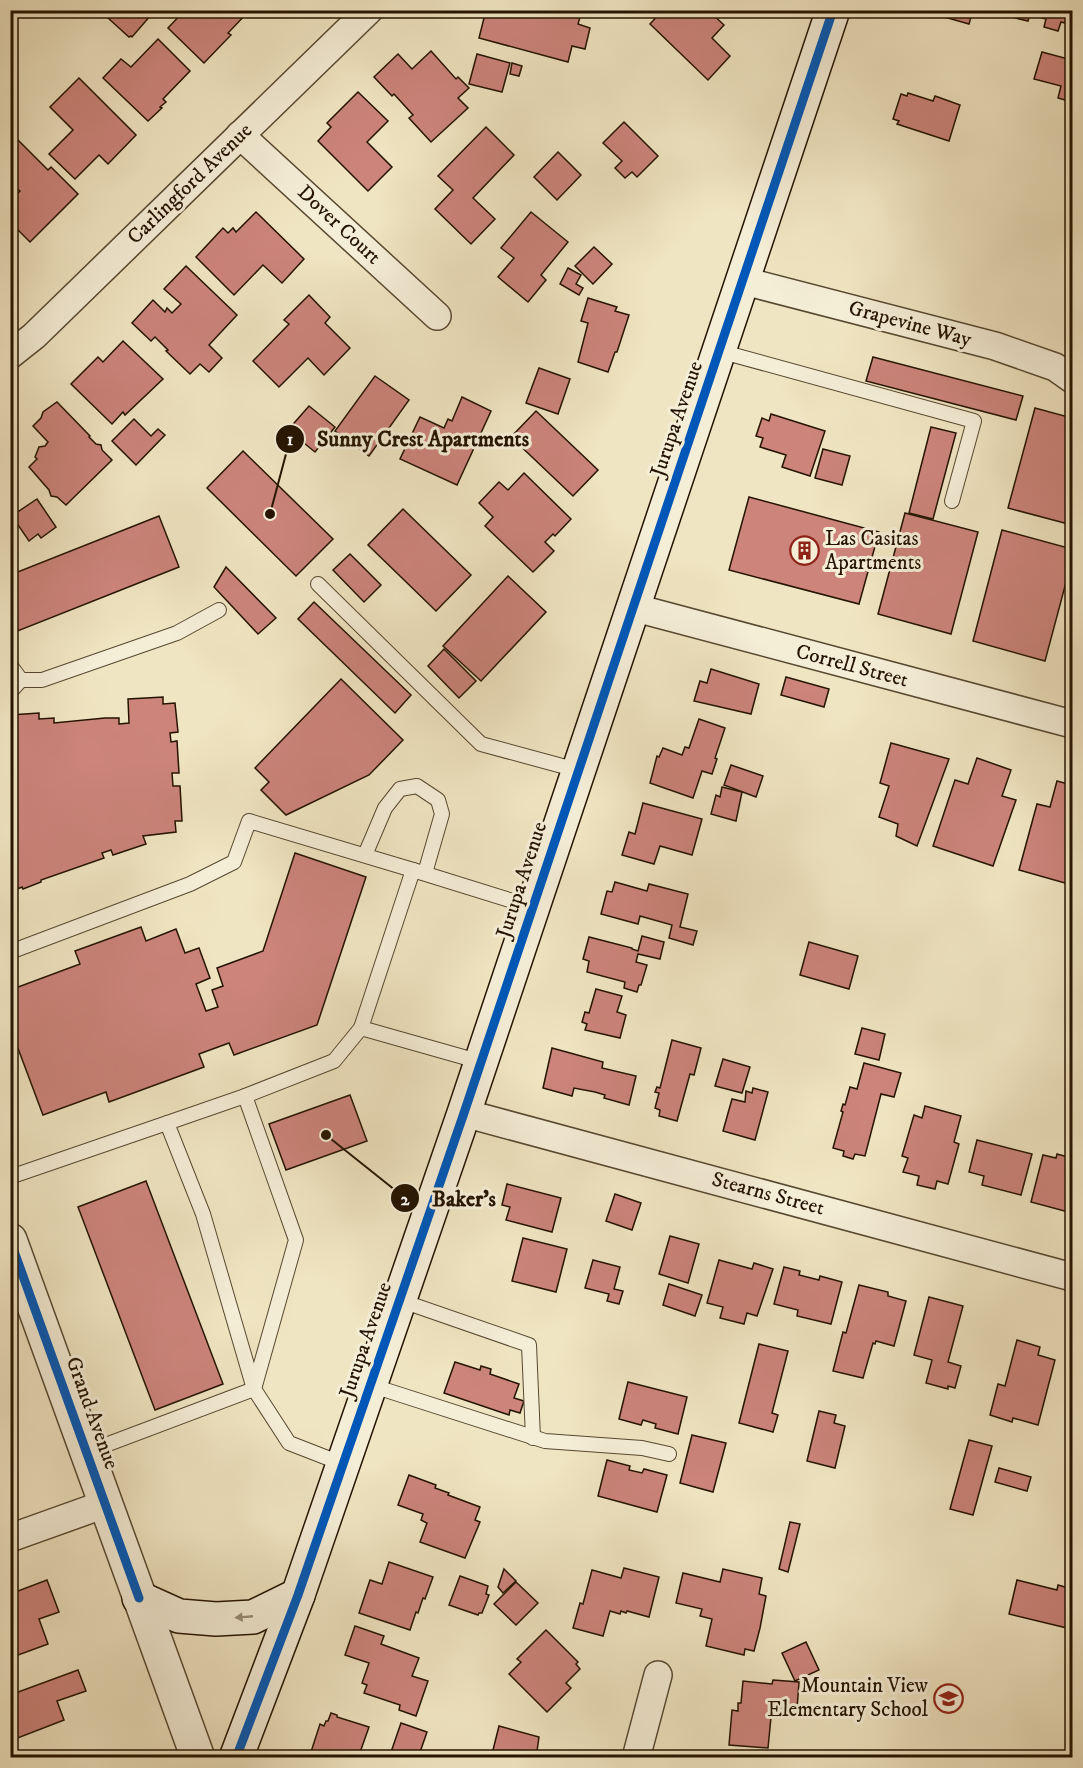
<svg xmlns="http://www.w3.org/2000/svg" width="1083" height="1768" viewBox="0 0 1083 1768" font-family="'IM FELL DW Pica',serif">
  <rect width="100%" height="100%" fill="#f0e5c2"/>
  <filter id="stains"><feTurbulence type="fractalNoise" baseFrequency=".00333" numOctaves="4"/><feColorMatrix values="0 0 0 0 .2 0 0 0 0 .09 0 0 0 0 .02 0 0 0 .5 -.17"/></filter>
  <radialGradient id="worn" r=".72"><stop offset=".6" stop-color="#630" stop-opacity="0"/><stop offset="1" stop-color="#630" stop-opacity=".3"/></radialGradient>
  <g fill="#cc847b" stroke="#241300" stroke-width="1.5">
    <polygon points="115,10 146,10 151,15 132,37 131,36 129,37 108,18"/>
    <polygon points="185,10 244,10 247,13 228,33 231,35 204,63 168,28"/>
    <polygon points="486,10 541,10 549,13 549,10 582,10 578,24 590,28 585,49 572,46 568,62 479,38"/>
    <polygon points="663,10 708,10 724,25 712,38 730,56 708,80 650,24"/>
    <polygon points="920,10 973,10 969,24"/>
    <polygon points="1004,10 1031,10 1028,21 1003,15"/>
    <polygon points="1044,10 1068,10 1065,23 1061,22 1058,31 1044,27 1046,19 1042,18"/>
    <polygon points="158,39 190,71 163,99 166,102 160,107 162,108 148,121 103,78 121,59 131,67"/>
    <polygon points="431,51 456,79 458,77 469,88 458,98 468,108 431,142 409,118 413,115 394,94 392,96 374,77 398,54 412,69"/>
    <polygon points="1042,52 1072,60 1072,102 1058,98 1061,86 1034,79"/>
    <polygon points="477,54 510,63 502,92 469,84"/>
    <polygon points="512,63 522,66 519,76 510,74"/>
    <polygon points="79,78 136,135 108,164 99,155 75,179 49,154 73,130 50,107"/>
    <polygon points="358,92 388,121 367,142 392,167 368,191 318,141 331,127 327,123"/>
    <polygon points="908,93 933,101 935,96 960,105 949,141 897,124 899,121 893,119 901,94 907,96"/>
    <polygon points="624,122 658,156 637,177 632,172 625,178 615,168 622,161 603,143"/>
    <polygon points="486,127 514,155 473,198 495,219 471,244 435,209 453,190 438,176"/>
    <polygon points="18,140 48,170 51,167 78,194 30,242 10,222 10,201 20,191 10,183 10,147"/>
    <polygon points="558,152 581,175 557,200 534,177"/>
    <polygon points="256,212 304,259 282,283 263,265 234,295 196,257 223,228 228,233 233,228 236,232"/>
    <polygon points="531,212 568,242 541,275 546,280 528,302 498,277 514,258 501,248"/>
    <polygon points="594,247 612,264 593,284 575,266"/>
    <polygon points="186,266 237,315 209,345 222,358 209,372 200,364 190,374 166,351 168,350 155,337 151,341 132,323 153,300 165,312 167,308 172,313 181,304 164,289"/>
    <polygon points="568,268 581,275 576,284 583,288 579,295 560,284"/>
    <polygon points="309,295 330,317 325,323 350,348 324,375 308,358 279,387 253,361 289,324 284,320"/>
    <polygon points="588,298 617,307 615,311 629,315 617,352 615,352 608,372 578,362 588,323 581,321"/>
    <polygon points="123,341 163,379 125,415 123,412 112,424 71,384 98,357 103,362"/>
    <polygon points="873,357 1023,396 1016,420 866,381"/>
    <polygon points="539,368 570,379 558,414 526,403"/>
    <polygon points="375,376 409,400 369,456 335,431"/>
    <polygon points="462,397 491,411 457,485 400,459 420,417 444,428 448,419 452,421"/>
    <polygon points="57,402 90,436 89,437 96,444 101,445 102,450 112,460 66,505 57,497 51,496 49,490 29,467 37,459 35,457 39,447 45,446 48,442 33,426 41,418 43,412"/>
    <polygon points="309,406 335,427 315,452 288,430"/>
    <polygon points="1035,408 1072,418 1072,525 1008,508"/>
    <polygon points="536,411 598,470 573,496 511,437"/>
    <polygon points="771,414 825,431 810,476 782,467 786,455 760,447 763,438 756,436 762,418 769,421"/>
    <polygon points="134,419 151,436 158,429 165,435 136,465 112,441"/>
    <polygon points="931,427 956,433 933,519 909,513"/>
    <polygon points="823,449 850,456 842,485 815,478"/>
    <polygon points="243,451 333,539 296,576 207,488"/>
    <polygon points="524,473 571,519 555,536 553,534 545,542 554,551 533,572 485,526 493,517 479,503 499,482 508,490"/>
    <polygon points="749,497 879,532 859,604 729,570"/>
    <polygon points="37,499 56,527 41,538 38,534 29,541 14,519 10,520 10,507 13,515"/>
    <polygon points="403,509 471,575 436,611 368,545"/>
    <polygon points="905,513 978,532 951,634 878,614"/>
    <polygon points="159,516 179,567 10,634 10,575"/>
    <polygon points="1002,530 1072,549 1072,560 1045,661 973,641"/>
    <polygon points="350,554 381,585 364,602 333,570"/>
    <polygon points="226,567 276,618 258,634 214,587"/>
    <polygon points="508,576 546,612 481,681 443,646"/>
    <polygon points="314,602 411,695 395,713 298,619"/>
    <polygon points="444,649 476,681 459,698 428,666"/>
    <polygon points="711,669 759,684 751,714 694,701 700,681 707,683"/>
    <polygon points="786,677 829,689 824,707 781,695"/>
    <polygon points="341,679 403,740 369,775 286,815 261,790 269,782 255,768"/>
    <polygon points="163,697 163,704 175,703 178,732 170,733 171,742 177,741 179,773 172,773 173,786 180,786 182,821 175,821 176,832 143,836 146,844 113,855 111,850 102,853 104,858 41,880 41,882 23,889 22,887 10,892 10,715 39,713 39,719 54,718 54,723 105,718 119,718 119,724 129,723 128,699"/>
    <polygon points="699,719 725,728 715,758 717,759 712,774 702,771 693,798 650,783 657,756 659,757 663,748 682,755 685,747 689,748"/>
    <polygon points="891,743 949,759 917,846 896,836 898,824 879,817 889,786 880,783"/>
    <polygon points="977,758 1011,770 1002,796 1016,800 993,866 933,846 955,780 968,784"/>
    <polygon points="731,765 763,776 756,797 724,785"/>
    <polygon points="1057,781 1072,785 1072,885 1019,870 1037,804 1050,807"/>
    <polygon points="722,787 742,792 736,821 711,814 716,795 720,797"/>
    <polygon points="643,803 702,819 692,855 660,846 654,864 622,855 629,832 635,834"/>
    <polygon points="295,853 366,877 317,1025 234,1055 229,1043 199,1054 204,1067 109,1102 106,1092 43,1115 10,1027 10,990 80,964 75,951 141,927 146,941 176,929 185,953 199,948 210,978 196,984 206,1011 218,1007 212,990 223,986 217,968 263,951"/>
    <polygon points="615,882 647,891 649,884 688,894 680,927 697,931 693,945 669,938 672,925 640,916 638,924 601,914 607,891 612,892"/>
    <polygon points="642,936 664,942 660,959 638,954 636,962 647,965 641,985 639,985 637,992 624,988 625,982 587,972 589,961 583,959 589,937 632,948 632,949 638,951"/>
    <polygon points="809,942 858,956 849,989 800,975"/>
    <polygon points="596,989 622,996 617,1012 626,1015 620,1038 585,1030 587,1024 582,1022 585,1012 589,1013"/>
    <polygon points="862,1028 885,1034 879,1060 855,1054"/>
    <polygon points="672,1040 701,1048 694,1075 690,1074 677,1121 659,1116 660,1110 655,1108 659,1093 655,1092 657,1087 660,1088"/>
    <polygon points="552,1048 603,1062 602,1068 636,1076 629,1105 604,1098 605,1095 595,1092 574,1088 572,1096 543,1088"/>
    <polygon points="723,1059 750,1067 742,1093 715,1086"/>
    <polygon points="864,1063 901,1073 894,1097 881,1094 865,1156 855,1154 853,1159 843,1156 844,1151 833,1148 843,1112 841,1111 843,1104 845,1105 850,1087 857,1089"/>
    <polygon points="753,1088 768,1092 755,1140 723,1131 732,1099 745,1102 746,1091 752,1093"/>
    <polygon points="350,1095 367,1141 286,1170 269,1124"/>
    <polygon points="925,1106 961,1116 954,1142 959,1144 948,1184 937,1181 935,1189 917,1185 919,1176 903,1172 908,1158 902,1156 914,1115 922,1118"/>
    <polygon points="977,1140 1032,1154 1021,1195 982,1185 984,1176 969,1172"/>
    <polygon points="1057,1154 1072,1158 1072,1213 1031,1202 1043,1155 1056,1158"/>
    <polygon points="146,1181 223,1384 155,1410 78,1207"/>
    <polygon points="507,1184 561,1198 552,1232 506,1220 510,1207 502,1205"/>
    <polygon points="615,1194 641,1203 632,1230 606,1221"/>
    <polygon points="670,1236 699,1244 688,1283 659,1274"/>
    <polygon points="523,1238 567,1249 556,1292 512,1281"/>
    <polygon points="593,1260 620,1267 614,1289 623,1291 619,1304 607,1301 609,1294 585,1288"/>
    <polygon points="719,1260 752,1269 754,1263 773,1269 757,1316 747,1313 744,1324 720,1318 723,1307 707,1303"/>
    <polygon points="784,1267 800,1271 799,1275 819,1280 820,1276 842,1282 831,1324 797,1316 798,1310 774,1304"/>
    <polygon points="669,1284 702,1295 695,1316 663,1305"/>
    <polygon points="859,1285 888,1292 888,1296 906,1301 894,1346 876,1341 875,1344 873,1343 863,1378 833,1371 843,1332 846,1333"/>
    <polygon points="929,1297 963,1306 948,1362 961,1366 955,1388 948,1386 948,1389 926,1383 932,1360 914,1355"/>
    <polygon points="1017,1340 1040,1347 1038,1355 1055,1360 1038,1425 1013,1418 1012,1422 990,1415 998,1384 1005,1386"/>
    <polygon points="759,1344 788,1351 772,1413 778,1415 773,1432 739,1423"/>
    <polygon points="455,1362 480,1370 481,1366 491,1369 490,1374 519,1384 514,1398 524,1401 520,1413 510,1410 509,1415 444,1393"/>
    <polygon points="628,1382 687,1397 678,1434 655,1428 656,1424 643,1420 641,1425 619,1419"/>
    <polygon points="819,1411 836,1415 834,1423 845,1426 835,1468 807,1461"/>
    <polygon points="692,1435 726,1443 713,1492 680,1483"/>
    <polygon points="969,1440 992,1446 973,1515 950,1509"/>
    <polygon points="607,1460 630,1466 629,1470 642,1473 644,1469 667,1475 657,1512 598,1496"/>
    <polygon points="999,1468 1031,1477 1027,1491 995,1482"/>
    <polygon points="409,1475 436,1485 435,1488 449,1493 448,1495 480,1507 475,1520 480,1522 465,1558 420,1542 427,1523 421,1520 423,1514 398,1505"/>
    <polygon points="790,1522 800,1524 788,1572 779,1569"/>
    <polygon points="389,1562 433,1577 425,1599 423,1598 418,1613 416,1612 410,1630 359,1613 370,1580 382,1584"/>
    <polygon points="624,1568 659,1577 649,1617 627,1611 626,1613 621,1611 620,1614 610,1611 603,1636 573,1628 580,1603 583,1604 592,1570 621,1578"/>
    <polygon points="504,1569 516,1581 503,1593 498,1587"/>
    <polygon points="723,1569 762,1578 759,1594 766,1596 760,1628 754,1651 745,1649 744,1655 706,1646 712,1619 700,1616 702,1609 676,1603 683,1573 720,1582"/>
    <polygon points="460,1576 488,1586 486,1594 489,1595 482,1613 479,1613 478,1615 449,1605"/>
    <polygon points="47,1580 59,1612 39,1619 48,1644 10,1658 10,1594"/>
    <polygon points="1017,1580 1057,1590 1058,1585 1072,1589 1072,1604 1067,1628 1009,1614"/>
    <polygon points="516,1582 538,1603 516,1625 494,1604"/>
    <polygon points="355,1626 384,1636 381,1644 419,1658 412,1676 428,1681 416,1716 399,1710 400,1705 364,1693 367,1685 362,1683 369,1663 345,1655"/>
    <polygon points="546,1630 578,1662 576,1664 580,1669 566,1683 571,1688 547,1712 509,1674 521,1662 517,1659"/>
    <polygon points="806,1642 819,1670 795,1681 782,1653"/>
    <polygon points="78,1670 86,1691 57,1701 64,1720 10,1741 10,1695"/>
    <polygon points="773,1680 799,1682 797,1709 772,1707 768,1748 729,1745 732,1710 738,1711 738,1703 741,1703 743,1681 772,1684"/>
    <polygon points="331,1713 337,1715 337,1717 369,1727 358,1758 309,1758 320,1724 324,1726 326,1721 328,1721"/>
    <polygon points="401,1723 427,1732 418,1758 407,1758 391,1752"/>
    <polygon points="499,1726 539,1737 536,1758 491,1758"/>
    <polygon points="71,1753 71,1758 36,1758 36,1754"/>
  </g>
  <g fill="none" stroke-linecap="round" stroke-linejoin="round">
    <defs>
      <g id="service">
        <polyline points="719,351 974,421 952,501"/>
        <polyline points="318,584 481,744 577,770"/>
        <polyline points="10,665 21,680 10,692"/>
        <polyline points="21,680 42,680 177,633 219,610"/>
        <polyline points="365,855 385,808 400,789 417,786 438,800 442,814 425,873"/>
        <polyline points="10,952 190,884 234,862 249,821 413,870"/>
        <polyline points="361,1028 413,870 532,907"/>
        <polyline points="245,1096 334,1061 361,1028 481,1062"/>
        <polyline points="167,1123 245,1096 296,1240 254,1389"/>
        <polyline points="10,1177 167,1123 203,1214 254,1389"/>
        <polyline points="399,1300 529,1345 533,1438"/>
        <polyline points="370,1385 545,1441 642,1448 669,1454"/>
        <polyline points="87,1452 254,1389 289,1443 343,1464"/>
      </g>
      <g id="minor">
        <polyline points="240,135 437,316"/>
        <polyline points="744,281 995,346 1055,367 1072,379"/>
        <polyline points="10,355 34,336 369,10"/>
        <polyline points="632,607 1072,724"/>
        <polyline points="464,1113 1072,1277"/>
        <polyline points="10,1538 105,1504"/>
        <polyline points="636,1758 658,1675"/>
      </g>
      <polyline id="tertiary" points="10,1240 198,1758"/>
      <g id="secondary">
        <polyline points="139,1598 179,1616 216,1619 253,1617 298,1595"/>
        <polyline points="236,1758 298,1595 464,1113 833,10"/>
      </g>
    </defs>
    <use href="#service" stroke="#574830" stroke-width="16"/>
    <use href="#minor" stroke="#574830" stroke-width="30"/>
    <use href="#tertiary" stroke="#574830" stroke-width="36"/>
    <use href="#secondary" stroke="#241300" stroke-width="36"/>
    <use href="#service" stroke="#f5eed7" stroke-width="14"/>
    <use href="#minor" stroke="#f5eed7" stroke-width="27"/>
    <use href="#tertiary" stroke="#f5eed7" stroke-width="33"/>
    <use href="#secondary" stroke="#f5eed7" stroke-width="33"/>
    <defs>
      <g id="cycleway">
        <polyline points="10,1240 139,1598"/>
        <polyline points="236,1758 298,1595 464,1113 833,10"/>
      </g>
    </defs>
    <use href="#cycleway" stroke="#f5eed7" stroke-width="13"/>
    <use href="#cycleway" stroke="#0057b8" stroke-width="9"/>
  </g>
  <defs><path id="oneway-solid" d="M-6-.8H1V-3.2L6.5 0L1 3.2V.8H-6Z" transform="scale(1.5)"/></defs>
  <use fill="#978b76" href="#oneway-solid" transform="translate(244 1617) rotate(175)"/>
  <defs>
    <symbol id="building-ring" viewBox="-11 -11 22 22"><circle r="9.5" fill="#f5eed7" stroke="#8f2418" stroke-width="1.5"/><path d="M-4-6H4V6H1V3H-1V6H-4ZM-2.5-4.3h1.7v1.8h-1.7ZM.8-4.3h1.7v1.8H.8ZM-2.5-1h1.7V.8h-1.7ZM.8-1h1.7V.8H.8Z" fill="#8f2418"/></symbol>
    <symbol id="school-ring" viewBox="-11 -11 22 22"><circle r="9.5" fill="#f5eed7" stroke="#8f2418" stroke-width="1.5"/><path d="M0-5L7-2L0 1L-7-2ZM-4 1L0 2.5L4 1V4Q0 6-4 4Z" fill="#8f2418"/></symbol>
  </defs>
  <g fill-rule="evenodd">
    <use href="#building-ring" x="788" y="534" width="33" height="33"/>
    <use href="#school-ring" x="932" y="1682" width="33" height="33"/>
  </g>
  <g text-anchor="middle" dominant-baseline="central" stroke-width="6" stroke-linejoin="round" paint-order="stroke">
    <g font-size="21" fill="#241300" stroke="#f5eed7">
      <text transform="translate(190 184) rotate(-44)">Carlingford Avenue</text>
      <text transform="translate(339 225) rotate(43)">Dover Court</text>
      <text transform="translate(910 324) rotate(15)">Grapevine Way</text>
      <text transform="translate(677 419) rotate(-71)">Jurupa Avenue</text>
      <text transform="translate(852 666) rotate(15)">Correll Street</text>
      <text transform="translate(522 880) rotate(-72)">Jurupa Avenue</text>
      <text transform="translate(768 1194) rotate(15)">Stearns Street</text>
      <text transform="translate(366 1340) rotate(-71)">Jurupa Avenue</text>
      <text transform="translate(92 1413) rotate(70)">Grand Avenue</text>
    </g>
    <g font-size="21" fill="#241300" stroke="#f5eed7" text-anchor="start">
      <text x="825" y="539">Las Casitas<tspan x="825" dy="24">Apartments</tspan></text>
      <text x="928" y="1686" text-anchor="end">Mountain View<tspan x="928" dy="24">Elementary School</tspan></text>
    </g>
  </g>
  <path fill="none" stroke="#241300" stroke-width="2" d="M270 514L290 439M326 1135L405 1198"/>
  <g fill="#241300" stroke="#f5eed7" stroke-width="2">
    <circle cx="270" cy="514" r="6"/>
    <circle cx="326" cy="1135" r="6"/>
    <circle cx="290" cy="439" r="15"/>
    <circle cx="405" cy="1198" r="15"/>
  </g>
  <g font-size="18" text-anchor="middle" font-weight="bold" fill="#fff">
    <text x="290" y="445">1</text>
    <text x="405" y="1205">2</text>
  </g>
  <g font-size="22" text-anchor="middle" font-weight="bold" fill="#241300" stroke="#f5eed7" stroke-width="6" stroke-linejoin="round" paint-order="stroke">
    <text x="423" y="446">Sunny Crest Apartments</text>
    <text x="464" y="1206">Baker’s</text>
  </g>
  <rect width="1083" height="1768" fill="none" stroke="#f0e5c2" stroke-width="36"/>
  <rect x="12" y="12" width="1059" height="1744" fill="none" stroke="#241300" stroke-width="3"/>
  <rect x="18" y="18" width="1047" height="1732" fill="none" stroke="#241300" stroke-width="1.5"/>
  <rect width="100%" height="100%" filter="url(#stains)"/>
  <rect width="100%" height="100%" fill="url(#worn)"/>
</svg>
